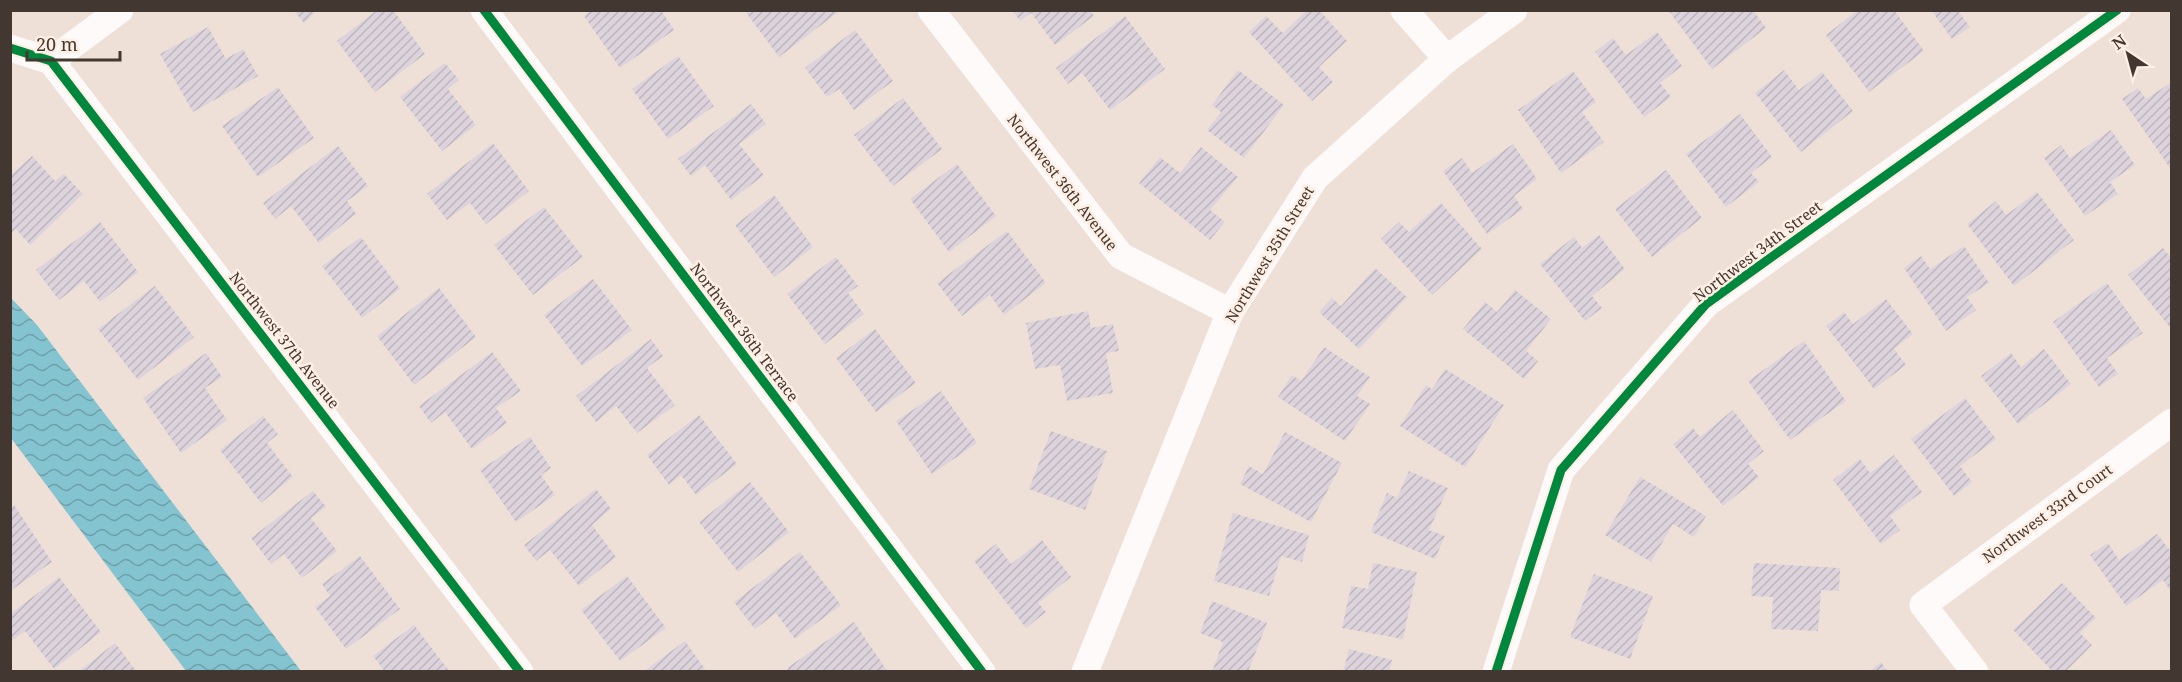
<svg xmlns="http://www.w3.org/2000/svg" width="2182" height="682" viewBox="0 0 2182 682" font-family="'Noto Serif',serif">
  <defs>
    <pattern id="water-waves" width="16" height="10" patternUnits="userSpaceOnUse" patternTransform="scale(1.5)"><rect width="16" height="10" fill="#84c4d0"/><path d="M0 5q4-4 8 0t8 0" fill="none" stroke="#6ea0a9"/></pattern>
    <pattern id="building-hatch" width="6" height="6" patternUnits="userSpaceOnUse" patternTransform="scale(1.5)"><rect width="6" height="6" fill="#dcd3dc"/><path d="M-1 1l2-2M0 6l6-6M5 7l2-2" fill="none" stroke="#beb6bd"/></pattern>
  </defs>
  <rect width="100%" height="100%" fill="#efe0d7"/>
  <polygon fill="url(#water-waves)" points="11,298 37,325 301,671 186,671 11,438"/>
  <g fill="url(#building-hatch)">
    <polygon points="293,10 317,10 304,23"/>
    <polygon points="377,10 393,10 425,54 375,92 337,41"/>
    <polygon points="591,10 661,10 674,30 620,68 584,16"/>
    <polygon points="744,10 841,10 779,57"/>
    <polygon points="1012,10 1090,10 1094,16 1055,45 1031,13 1020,21"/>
    <polygon points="1307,10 1319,10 1347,41 1319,67 1333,82 1312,101 1249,32 1266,16 1283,33"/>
    <polygon points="1668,10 1753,10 1766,28 1712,69"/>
    <polygon points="1858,10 1894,10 1924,51 1869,92 1826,35"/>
    <polygon points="1931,10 1961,10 1959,12 1970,27 1952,39"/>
    <polygon points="1125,16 1165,69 1110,110 1082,73 1068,84 1056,68"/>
    <polygon points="208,27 226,59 243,49 258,76 193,112 160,54"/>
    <polygon points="855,30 893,81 854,110 839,89 827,97 805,68"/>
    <polygon points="1657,32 1682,66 1660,83 1671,97 1644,117 1595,52 1613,38 1626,55"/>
    <polygon points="678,56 714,106 668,139 632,89"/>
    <polygon points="445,63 459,80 448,89 476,125 442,151 400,97"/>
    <polygon points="1238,70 1284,105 1244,158 1207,130 1221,112 1212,105"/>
    <polygon points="1784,70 1799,90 1822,72 1853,111 1801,152 1755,93"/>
    <polygon points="1573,71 1596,102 1582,112 1604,142 1561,173 1518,110"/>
    <polygon points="2172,82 2172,166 2170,168 2122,99 2138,88 2146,99"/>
    <polygon points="278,87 314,138 258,177 222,126"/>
    <polygon points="903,98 942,149 893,186 854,135"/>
    <polygon points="751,104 766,124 739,144 764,175 731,200 705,165 691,176 678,159"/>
    <polygon points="1740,114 1772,157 1751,173 1759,182 1726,207 1686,154"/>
    <polygon points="2111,130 2135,165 2110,182 2118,194 2085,216 2044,158 2061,145 2070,158"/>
    <polygon points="493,143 529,191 486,224 470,203 447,220 427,194"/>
    <polygon points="1513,144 1537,179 1514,196 1523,209 1487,234 1443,171 1462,158 1472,173"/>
    <polygon points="338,146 368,186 347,201 356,214 319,243 291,206 275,219 263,203"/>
    <polygon points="1201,147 1238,177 1210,210 1225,222 1210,240 1139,183 1160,157 1180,173"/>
    <polygon points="32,156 55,181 64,174 83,194 30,245 16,229 10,234 10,176"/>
    <polygon points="957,164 996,216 949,252 910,199"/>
    <polygon points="1666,170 1702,218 1652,257 1615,209"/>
    <polygon points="2037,192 2074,240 2014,286 1967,224 1996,201 2006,215"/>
    <polygon points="774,195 813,247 774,277 735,225"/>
    <polygon points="1441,203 1482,249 1432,295 1381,239 1399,222 1409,232"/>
    <polygon points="544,207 583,257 533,295 494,245"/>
    <polygon points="100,222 138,272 100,302 84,281 59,300 36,270"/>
    <polygon points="1007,231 1046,283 1004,315 990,295 962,316 937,283"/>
    <polygon points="1599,235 1625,269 1592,296 1602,308 1585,321 1540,264 1574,237 1582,248"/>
    <polygon points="361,237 400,289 362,318 322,266"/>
    <polygon points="1964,246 1989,283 1967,297 1976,310 1946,331 1904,268 1921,256 1930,269"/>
    <polygon points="2163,248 2172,259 2172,330 2128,275"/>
    <polygon points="836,257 858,286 848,293 864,314 825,344 787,294"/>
    <polygon points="1375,268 1407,297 1359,349 1319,312 1332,298 1341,306"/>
    <polygon points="593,279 632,330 582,366 544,315"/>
    <polygon points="2107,283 2143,333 2107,358 2118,374 2099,387 2053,322"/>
    <polygon points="155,286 194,337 138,380 98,329"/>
    <polygon points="439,288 476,337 414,385 377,336"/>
    <polygon points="1515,290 1551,319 1526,351 1538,361 1524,379 1463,329 1485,302 1497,312"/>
    <polygon points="1886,299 1913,334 1894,349 1906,365 1874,389 1826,326 1844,312 1853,324"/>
    <polygon points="1088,311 1091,328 1113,324 1119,351 1106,353 1113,393 1067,401 1060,365 1035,369 1026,323"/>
    <polygon points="875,329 916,383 876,412 836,358"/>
    <polygon points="651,339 663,356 647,368 675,405 637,433 616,406 596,422 576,396"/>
    <polygon points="1804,341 1846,401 1790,440 1748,381"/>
    <polygon points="1324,347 1370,377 1357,396 1370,404 1345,441 1278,397 1292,375 1301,381"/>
    <polygon points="2044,349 2071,384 2018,424 1981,376 2011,353 2021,367"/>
    <polygon points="492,352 521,391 496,408 507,423 472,449 445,412 431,423 419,406"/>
    <polygon points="206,353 222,377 205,388 227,420 181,453 143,398"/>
    <polygon points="1445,369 1504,405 1465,467 1400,426 1426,385 1432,389"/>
    <polygon points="941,391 977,443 932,474 896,421"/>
    <polygon points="1965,398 1996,439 1960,466 1972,482 1954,496 1911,439"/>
    <polygon points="1733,410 1764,451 1748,464 1759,477 1723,506 1673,444 1693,428 1700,437"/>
    <polygon points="699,415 737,464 696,495 681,475 669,485 647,455"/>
    <polygon points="263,416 278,434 267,443 293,477 261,503 220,450"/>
    <polygon points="1051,431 1107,451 1085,510 1029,489"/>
    <polygon points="1285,432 1342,463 1311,522 1240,484 1249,466 1263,474"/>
    <polygon points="530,437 551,468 541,475 555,495 516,522 480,470"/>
    <polygon points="1894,455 1922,492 1890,516 1900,530 1881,544 1833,480 1860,459 1870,473"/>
    <polygon points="1409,471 1448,488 1429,530 1445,536 1435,559 1371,532 1387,493 1397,498"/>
    <polygon points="1640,477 1706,516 1694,537 1673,524 1651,562 1605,535"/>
    <polygon points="750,482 789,532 738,572 699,522"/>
    <polygon points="596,489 611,509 592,525 616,557 579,586 550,550 536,561 524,545"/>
    <polygon points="313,491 326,507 311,518 337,551 302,578 284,554 271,564 251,538"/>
    <polygon points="14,505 52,562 10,591 10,508"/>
    <polygon points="1233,513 1309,535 1302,562 1281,556 1269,596 1214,581"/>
    <polygon points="2157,534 2172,553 2172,593 2163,580 2126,606 2090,555 2108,543 2119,560"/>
    <polygon points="1042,540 1071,577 1038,603 1046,612 1026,628 974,561 996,544 1011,564"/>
    <polygon points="800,552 841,605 795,639 776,613 755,629 734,602"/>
    <polygon points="360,556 400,609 346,649 315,607 330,596 322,584"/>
    <polygon points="1373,563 1417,572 1403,639 1342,628 1351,586 1368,589"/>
    <polygon points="1754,563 1840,568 1839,591 1821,590 1818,631 1771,629 1773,597 1751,596"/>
    <polygon points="1594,574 1653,596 1630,659 1570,637"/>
    <polygon points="627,576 666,628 620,661 581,610"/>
    <polygon points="59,577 101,632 54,669 25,631 10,642 10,614"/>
    <polygon points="2062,583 2096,618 2080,633 2092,645 2065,672 2053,672 2013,630"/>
    <polygon points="1212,601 1267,623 1248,672 1212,672 1223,642 1200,633"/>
    <polygon points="854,622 888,672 789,672 787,668"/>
    <polygon points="414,625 450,672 385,672 373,656"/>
    <polygon points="685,641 707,672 643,672"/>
    <polygon points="115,643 137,672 78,672"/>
    <polygon points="1349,649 1392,660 1389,672 1343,672"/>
    <polygon points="1881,662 1888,672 1868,672"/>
  </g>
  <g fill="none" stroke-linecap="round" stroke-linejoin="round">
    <g stroke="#fdfaf9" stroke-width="27">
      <polyline points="484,10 982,672"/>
      <polyline points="931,10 1121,256 1230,312"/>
      <polyline points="1404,10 1447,59"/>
      <polyline points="10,48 51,61 520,672"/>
      <polyline points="51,61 120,10"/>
      <polyline points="1085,672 1230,312 1315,178 1447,59 1514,10"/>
      <polyline points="1496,672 1561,470 1706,304 2117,10"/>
      <polyline points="1975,672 1923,605 2172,422"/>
    </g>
    <defs>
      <g id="cycleway">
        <polyline points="484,10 982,672"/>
        <polyline points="10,48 51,61 520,672"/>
        <polyline points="1496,672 1561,470 1706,304 2117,10"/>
      </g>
    </defs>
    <use href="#cycleway" stroke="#feeee3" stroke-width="13"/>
    <use href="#cycleway" stroke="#00873e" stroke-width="9"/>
  </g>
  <g text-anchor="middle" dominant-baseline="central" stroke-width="5" stroke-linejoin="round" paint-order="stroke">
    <g font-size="15" fill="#423831" stroke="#feeee3">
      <text transform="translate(1063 182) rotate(52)">Northwest 36th Avenue</text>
      <text transform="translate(1757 251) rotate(-37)">Northwest 34th Street</text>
      <text transform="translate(1269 254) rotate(-59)">Northwest 35th Street</text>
      <text transform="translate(745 332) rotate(53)">Northwest 36th Terrace</text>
      <text transform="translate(285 340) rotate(52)">Northwest 37th Avenue</text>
      <text transform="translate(2047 513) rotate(-36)">Northwest 33rd Court</text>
    </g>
  </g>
  <rect width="2182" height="682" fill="none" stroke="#423831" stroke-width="24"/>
  <g transform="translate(2128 54) rotate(324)" stroke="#feeee3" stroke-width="4.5" paint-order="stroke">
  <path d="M0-4.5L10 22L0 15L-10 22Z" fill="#423831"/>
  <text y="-9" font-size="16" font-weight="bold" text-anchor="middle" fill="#423831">N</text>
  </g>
  <path d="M27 51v9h93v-9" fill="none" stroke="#423831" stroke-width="3"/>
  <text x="36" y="51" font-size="18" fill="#423831" stroke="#feeee3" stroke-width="4.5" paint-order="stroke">20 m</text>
</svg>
